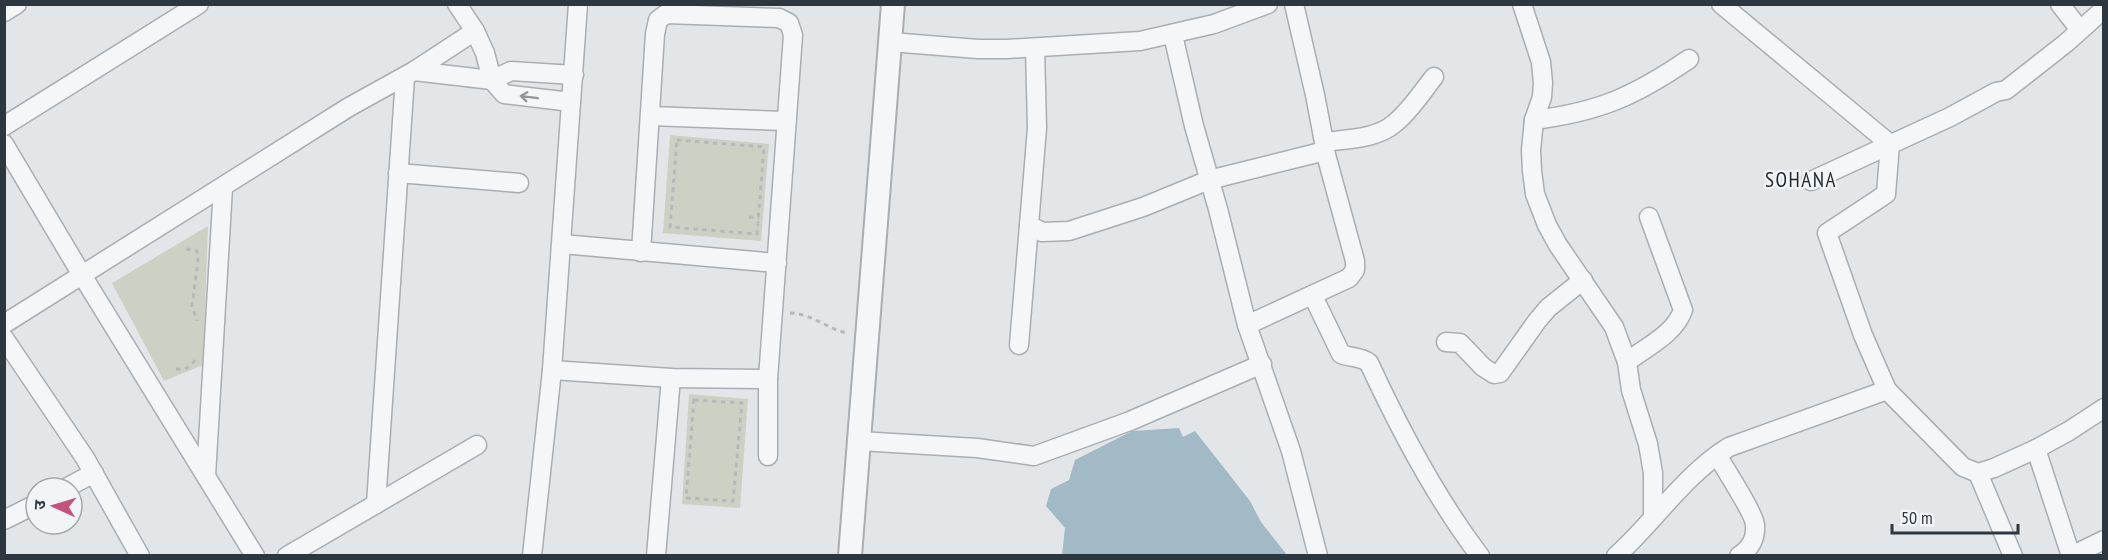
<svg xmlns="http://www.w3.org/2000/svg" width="2108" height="560" viewBox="0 0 2108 560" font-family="'PT Sans Narrow','Noto Sans Devanagari',sans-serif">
  <rect width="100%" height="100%" fill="#e2e6e9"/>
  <g fill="#cbd2c4">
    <polygon points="670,135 769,144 761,241 663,233"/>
    <polygon points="208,226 203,365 164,381 112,283"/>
    <polygon points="689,394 748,399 740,508 682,504"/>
  </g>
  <polygon fill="#a1bac6" points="1179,428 1183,437 1195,431 1250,501 1261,522 1287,555 1062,555 1065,528 1046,506 1051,489 1069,480 1075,460 1132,431"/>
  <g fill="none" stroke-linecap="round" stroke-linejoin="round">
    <defs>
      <g id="minor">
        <polyline points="457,4 475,31 485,53 492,80 504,94 571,102"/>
        <polyline points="1294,4 1315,95 1324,142"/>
        <polyline points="1522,4 1541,62 1543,83 1542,97 1534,120 1531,150 1532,171 1535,194 1547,225 1558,245 1614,327 1627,362 1631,390 1648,444 1653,473 1653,517"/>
        <polyline points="1721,4 1890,144 1886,194 1827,233 1863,335 1887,390 1963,467 1978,473 1994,468 2036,449"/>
        <polyline points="2060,4 2080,30"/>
        <polyline points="4,12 17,4"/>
        <polyline points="1173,35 1194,126 1218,209 1247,325 1291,451 1318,556"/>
        <polyline points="890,42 978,49 1007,49 1140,41 1214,24 1268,4"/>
        <path d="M1035 48 1037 128 1029 225 1042 232 1069 231 1143 207 1209 180 1325 151 1324 142C1347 139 1377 139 1395 123 1410 111 1422 92 1434 77"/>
        <polyline points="414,71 475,31"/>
        <polyline points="651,116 785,121"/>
        <path d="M1534 120C1599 112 1635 96 1689 59"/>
        <polyline points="4,126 199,4"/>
        <polyline points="4,144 82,275 255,556"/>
        <polyline points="398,173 519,183"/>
        <polyline points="1811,181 1950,117 1996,92 2006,90 2066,43 2104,9"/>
        <polyline points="562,244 777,263"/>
        <path d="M1313 296 1341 354C1350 358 1361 356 1369 363 1400 430 1435 497 1480 556"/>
        <polyline points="4,324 349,107 414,71 492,80 511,71 574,75"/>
        <polyline points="1247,325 1349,278 1355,270 1355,261 1325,151"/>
        <polyline points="4,338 85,458 140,556"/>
        <polyline points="1446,342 1460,343 1483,367 1494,374 1500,373 1537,321 1548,308 1583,280"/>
        <polyline points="1019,345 1029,225"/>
        <path d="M1627 362C1646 347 1675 334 1683 310L1649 217"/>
        <polyline points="552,370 671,378 768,379 793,35 789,23 779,18 666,14 658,20 655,34 641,252"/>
        <polyline points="768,379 768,456"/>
        <polyline points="859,441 977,448 1034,456 1130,421 1262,364"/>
        <path d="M1717 455C1724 467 1755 515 1755 525 1756 539 1751 548 1739 556"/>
        <polyline points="1978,473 2013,556"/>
        <polyline points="206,476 223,187"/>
        <polyline points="66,488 94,473"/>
        <polyline points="376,504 405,77"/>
        <polyline points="4,520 36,504"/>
        <polyline points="287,556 477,445"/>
        <polyline points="532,556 552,370 578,4"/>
        <polyline points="656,556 671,378"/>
        <path d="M1616 556C1655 521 1684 475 1729 447L1887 390"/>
        <polyline points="2071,556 2036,449 2069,431 2104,408"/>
        <polyline points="2071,556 2104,540"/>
      </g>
      <polyline id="tertiary" points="850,556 893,4"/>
    </defs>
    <use href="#minor" stroke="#a8aeb3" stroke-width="21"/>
    <use href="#tertiary" stroke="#a8aeb3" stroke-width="26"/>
    <g stroke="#b5b9bd" stroke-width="3" stroke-dasharray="4.5 4.5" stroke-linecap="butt">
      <polygon points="677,140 764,147 757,234 670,227"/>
      <polyline points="749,217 759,218"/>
      <polyline points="186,249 197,251 198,261 192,306 197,321"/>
      <path d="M790 313C814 314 828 330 848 333"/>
      <path d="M176 369C185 370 190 368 195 360"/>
      <polygon points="694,400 742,403 733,501 686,498"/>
    </g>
    <use href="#minor" stroke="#f5f6f8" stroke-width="18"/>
    <use href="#tertiary" stroke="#f5f6f8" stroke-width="22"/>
  </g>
  <defs><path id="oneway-shaft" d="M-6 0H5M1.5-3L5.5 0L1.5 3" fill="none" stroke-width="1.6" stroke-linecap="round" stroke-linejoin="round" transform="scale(1.5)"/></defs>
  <use stroke="#90969c" href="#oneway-shaft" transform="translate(529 97) rotate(-173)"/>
  <g text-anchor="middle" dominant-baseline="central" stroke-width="4.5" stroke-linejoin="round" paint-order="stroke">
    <g font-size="21" letter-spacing="1.5" fill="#1e2831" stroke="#f2f5f7">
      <text x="1801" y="179">SOHANA</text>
    </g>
  </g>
  <rect width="2108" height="560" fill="none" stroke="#2c3740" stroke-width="12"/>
  <g transform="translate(54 506) rotate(274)"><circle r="28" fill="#f2f5f7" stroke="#a3a9ae" stroke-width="1.5"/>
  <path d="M0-4.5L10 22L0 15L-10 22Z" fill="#c35379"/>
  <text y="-9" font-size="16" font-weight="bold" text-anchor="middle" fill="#2c3740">उ</text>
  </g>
  <path d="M1892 524v9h126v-9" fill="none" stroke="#2c3740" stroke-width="3"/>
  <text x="1901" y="524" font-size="18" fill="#2c3740" stroke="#f2f5f7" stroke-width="4.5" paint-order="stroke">50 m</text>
</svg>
